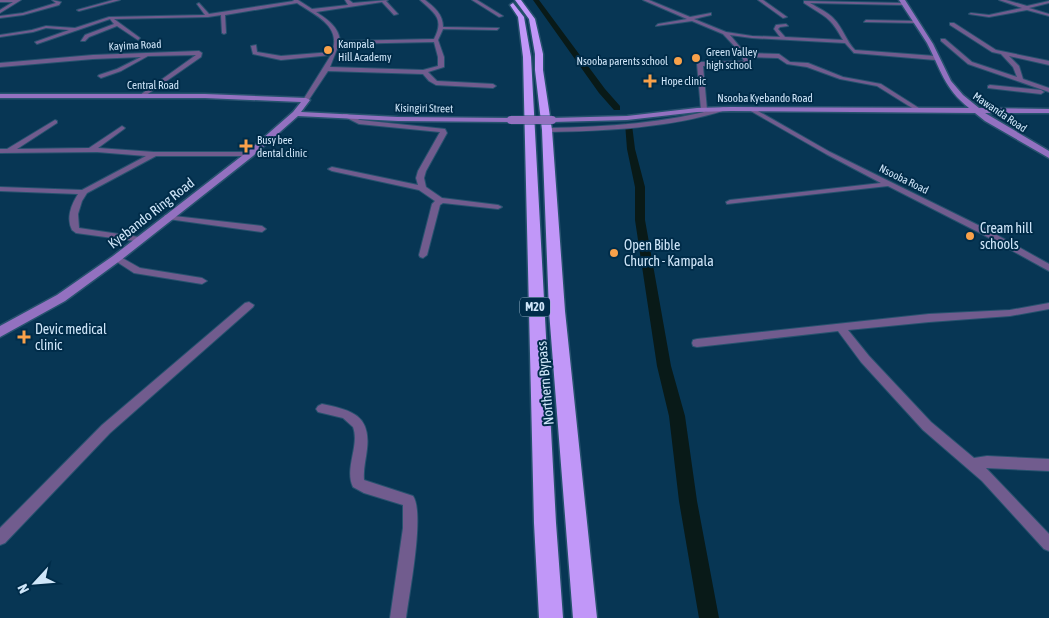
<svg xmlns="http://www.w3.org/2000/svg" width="1049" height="618" viewBox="0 0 1049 618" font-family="'Asap Condensed',sans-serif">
  <rect width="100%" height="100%" fill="#073654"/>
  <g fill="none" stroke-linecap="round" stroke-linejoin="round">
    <g fill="#091a18" fill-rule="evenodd">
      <polygon points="533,0 539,0 605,89 620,106 620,110 614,110 599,93"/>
      <polygon points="625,123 632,125 635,149 645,187 645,220 671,366 685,416 697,501 719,618 699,618 679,501 669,416 657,366 635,220 635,187 627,149"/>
    </g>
    <defs>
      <g id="street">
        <polygon points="0,0 21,0 0,13 0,10 13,2 0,2"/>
        <polygon points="52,0 61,2 59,5 23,15 0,18 0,16 23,13 56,3"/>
        <polygon points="113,0 120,0 79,11 77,10"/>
        <path d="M293 0H298L312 9 348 5 345 0H349L353 3 388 0 386 1 398 14 394 15 382 2 316 12C327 19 339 27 340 41L434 39C445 18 434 13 420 0H425C434 7 443 14 443 27L499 28 497 30 443 29 438 40 444 57V67L428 72 437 81 493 84 496 86 493 88 436 85 429 81 423 74 328 71 308 101H304L303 100 331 55 281 60 253 54 251 46 256 45 257 52 281 56 332 52C342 26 315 15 297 3L225 15 226 33 224 34 222 33 221 15 208 17 114 19 140 38 138 40 117 26 89 37 85 41H81L85 35 114 24 110 19 37 44 35 42 69 30 46 28 33 32 0 37V35L32 30 46 26 75 28 109 17 205 15 197 4 199 3 209 14 294 1ZM434 42 438 57V66L423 70 330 67 339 44Z"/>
        <polygon points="472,0 477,0 503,16 499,17"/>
        <path d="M643 0H649L690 17 711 13V15L694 19 726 32 752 36 780 37 774 29 776 25 786 24 788 26 780 27 778 29 785 37 843 40C829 15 826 18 804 3V1L903 3 904 5 810 3C818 8 828 12 834 19 843 28 846 41 855 50L935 56 938 58 935 60 854 53 845 43 752 38 730 35 745 53 779 54 790 62 808 63 843 77 881 84 922 110 917 111 877 86 840 79 807 67 787 64 778 58 746 57 750 63 747 65 703 66 707 110 704 112 701 110 697 64 700 62 744 61 738 50 723 34 692 21 656 26 658 24 687 19Z"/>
        <polygon points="758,0 763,0 787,17 783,18"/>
        <polygon points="999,0 1006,0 1027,6 1049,1 1049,3 1029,8 1049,14 1049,16 1027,10 989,17 969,14 971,13 989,15 1022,8"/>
        <polygon points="866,20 916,21 918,22 916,23 864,22"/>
        <polygon points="950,23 954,23 996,50 1049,61 1049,65 1009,56 1019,66 1023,79 1049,88 1049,92 968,64 941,41 941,39 945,39 972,62 1017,77 1013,67 1001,54 992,52 950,25"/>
        <polygon points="199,51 202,53 201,57 142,98 139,96 140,95 196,55 148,56 121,71 101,78 98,76 99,75 117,69 141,57 93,59 0,67 0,63 93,55"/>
        <polygon points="990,85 1041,90 1044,92 1041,94 988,88 988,86"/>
        <path d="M724 107 726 108V110C669 128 607 131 547 132L544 130 547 128C607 127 666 123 724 107Z"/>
        <polygon points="751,107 830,152 988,230 1049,264 1049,271 982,234 888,186 727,204 726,202 730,200 881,183 826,154 749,110 749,108"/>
        <polygon points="343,114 347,114 360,120 445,129 447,133 426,171 424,178 426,187 442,198 498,205 502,207 498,209 443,203 440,205 427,255 423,258 420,257 419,255 432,204 435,201 419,190 332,171 328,169 332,167 418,185 416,178 418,171 440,132 359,124 343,116"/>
        <path d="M55 120 57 121V123L17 149 89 148 122 126 125 128 124 129 98 148 154 152H250L254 154 250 156H156L87 193 82 201 78 214 79 228 139 237 142 238 143 240 142 242 76 233 72 230C66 218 71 205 78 194L0 191V187L82 190 146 156 97 152 0 153V149H7Z"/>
        <polygon points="165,215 262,226 266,229 262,232 168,219 164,217"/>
        <polygon points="117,255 140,268 202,278 207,281 202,284 134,273 114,260 112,258 114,256"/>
        <polygon points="249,302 254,305 253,307 110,433 5,543 0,545 0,528 102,425 245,303"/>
        <polygon points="1049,303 1049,309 1010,316 929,322 848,330 869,356 931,422 974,458 987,456 1049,459 1049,471 986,468 1049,534 1049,551 1044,549 982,481 923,430 861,362 838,331 697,347 693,346 692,343 693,340 697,339 929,314 1010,310"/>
        <path d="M322 404C350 410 371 414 367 449 366 459 363 469 364 480L413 496C425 513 409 594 406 618H390L403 528V505L364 493 353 487C344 468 360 446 353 427L343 418 318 412 316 409 318 406Z"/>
      </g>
      <g id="secondary">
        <path d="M899 0H905L933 44 951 81 963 95 979 108 1049 109V113H985L1049 151V158L985 121 975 113 731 111 697 112 627 120 552 122 548 120 552 118 627 116 697 108 731 107 969 108C944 88 941 70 927 43 918 29 908 14 899 0Z"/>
        <polygon points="0,94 205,94 306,98 310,100 301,112 398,117 511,118 515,120 511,122 398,121 298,116 253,156 121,260 65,301 0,337 0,326 57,295 113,256 247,152 293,112 301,102 205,98 0,98"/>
      </g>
      <g id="highway">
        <polygon points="515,0 521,0 535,19 543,54 543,70 552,130 565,311 597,618 573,618 549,311 542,130 535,70 535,54 529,19"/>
        <polygon points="513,3 524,17 531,57 556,523 563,618 539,618 534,523 523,57 518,17 510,5"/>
      </g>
    </defs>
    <use href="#street" stroke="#27526e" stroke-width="2"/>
    <use href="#secondary" stroke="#27526e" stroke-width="3"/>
    <use href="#highway" stroke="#27526e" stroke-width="3"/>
    <use href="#street" fill="#715c8e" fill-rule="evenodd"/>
    <use href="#secondary" fill="#9371c0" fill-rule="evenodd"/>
    <use href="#highway" fill="#c197f8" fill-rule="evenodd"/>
    <defs>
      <polyline id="secondary-bridge" points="511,120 552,120"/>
    </defs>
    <use href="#secondary-bridge" stroke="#27526e" stroke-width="9" stroke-linecap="butt"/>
    <use href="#secondary-bridge" stroke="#9371c0" stroke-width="8"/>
  </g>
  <g fill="#f8a14a" stroke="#002c49" stroke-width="2">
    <circle cx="328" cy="50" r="5"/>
    <circle cx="696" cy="58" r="5"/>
    <circle cx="678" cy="61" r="5"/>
    <path d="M647.5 73.5h5v5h5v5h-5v5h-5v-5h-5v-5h5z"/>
    <path d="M243.5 138.5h5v5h5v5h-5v5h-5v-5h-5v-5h5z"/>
    <circle cx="970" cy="236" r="5"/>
    <circle cx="614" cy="253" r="5"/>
    <path d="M21.5 329.5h5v5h5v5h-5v5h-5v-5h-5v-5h5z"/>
  </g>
  <g text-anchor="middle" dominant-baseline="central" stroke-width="4" stroke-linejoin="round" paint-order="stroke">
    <g font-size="11" fill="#cfe6f9" stroke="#002c49" text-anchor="start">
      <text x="338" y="44">Kampala<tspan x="338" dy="13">Hill Academy</tspan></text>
      <text x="706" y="52">Green Valley<tspan x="706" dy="13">high school</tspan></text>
      <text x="668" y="61" text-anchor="end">Nsooba parents school</text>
      <text x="661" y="81">Hope clinic</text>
      <text x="257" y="140">Busy bee<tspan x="257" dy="13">dental clinic</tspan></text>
    </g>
    <g font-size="11" fill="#cfe6f9" stroke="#002c49">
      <text transform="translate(135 45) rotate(-3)">Kayima Road</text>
      <text x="153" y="85">Central Road</text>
      <text x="765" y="98">Nsooba Kyebando Road</text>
      <text transform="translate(424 108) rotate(1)">Kisingiri Street</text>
      <text transform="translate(1000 112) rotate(34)">Mawanda Road</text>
      <text transform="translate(904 179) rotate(26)">Nsooba Road</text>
    </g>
    <rect fill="#002c49" stroke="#91aec4" stroke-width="1" x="520" y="297.5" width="30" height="19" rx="4"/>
    <g font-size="12" font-weight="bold" fill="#cfe6f9">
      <text x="535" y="307">M20</text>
    </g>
    <g font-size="14" fill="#cfe6f9" stroke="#002c49">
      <text transform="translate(151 213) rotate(-38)">Kyebando Ring Road</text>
      <text transform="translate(545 383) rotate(-95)">Northern Bypass</text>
    </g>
    <g font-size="14" fill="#cfe6f9" stroke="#002c49" text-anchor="start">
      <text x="980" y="228">Cream hill<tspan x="980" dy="16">schools</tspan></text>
      <text x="624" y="245">Open Bible<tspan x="624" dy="16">Church - Kampala</tspan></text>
      <text x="35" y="329">Devic medical<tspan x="35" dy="16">clinic</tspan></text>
    </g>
  </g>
  <g transform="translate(35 583) rotate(244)" stroke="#002c49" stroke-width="4" paint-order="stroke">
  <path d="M0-4L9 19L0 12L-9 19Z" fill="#cfe6f9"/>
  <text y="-8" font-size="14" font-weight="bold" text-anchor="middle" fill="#cfe6f9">N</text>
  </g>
</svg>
